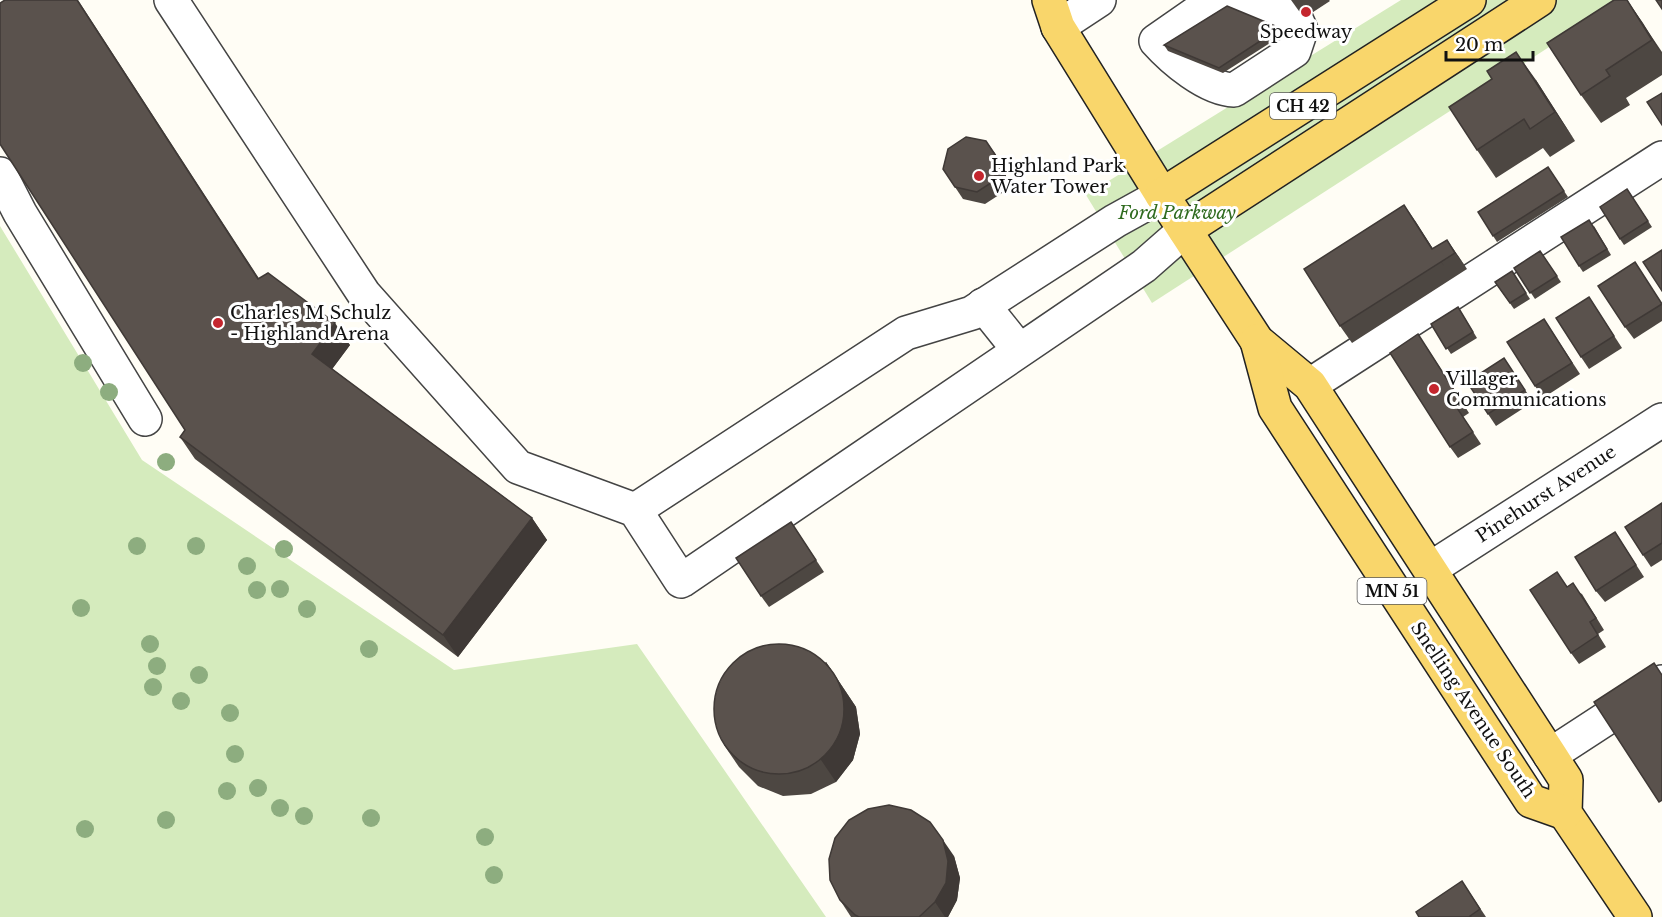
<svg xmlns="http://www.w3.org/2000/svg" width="1662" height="917" viewBox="0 0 1662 917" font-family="'Libre Baskerville',serif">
  <rect width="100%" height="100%" fill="#fffdf5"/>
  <g fill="#d5ebbd">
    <polygon points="1401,0 1622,0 1152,303 1086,195"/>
    <polygon points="0,226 142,460 454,670 637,644 826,917 0,917"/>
  </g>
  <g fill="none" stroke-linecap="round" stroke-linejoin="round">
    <defs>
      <g id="minor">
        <polyline points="171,0 364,294 518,467 635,510 681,581 1144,266 1185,230"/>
        <path d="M1215 0 1156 41C1173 60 1207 89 1234 90L1294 51 1301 30 1296 19 1242 0"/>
        <polyline points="1058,27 1099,0"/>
        <polyline points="0,174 20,213 145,419"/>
        <polyline points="983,305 1019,350"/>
        <polyline points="1310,385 1662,158"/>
        <polyline points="635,510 906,333 972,313 1115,221 1162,195"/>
        <polyline points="1430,569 1662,420"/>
        <polyline points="1550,755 1662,682"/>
      </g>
      <g id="major">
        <polyline points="1049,0 1058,27 1162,195 1257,341 1310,385 1550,755 1566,780 1565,813 1635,917"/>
        <polyline points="1162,195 1469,0"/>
        <polyline points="1185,230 1539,0"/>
        <polyline points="1257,341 1275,408 1531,801 1565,813"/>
      </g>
    </defs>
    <use href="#minor" stroke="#444" stroke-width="36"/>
    <use href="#major" stroke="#222" stroke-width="36"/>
    <use href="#minor" stroke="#fff" stroke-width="33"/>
    <use href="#major" stroke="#f9d66b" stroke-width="33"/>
  </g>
  <g fill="#8dad7f">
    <circle cx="83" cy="363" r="9"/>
    <circle cx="109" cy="392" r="9"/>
    <circle cx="166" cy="462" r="9"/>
    <circle cx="137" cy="546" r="9"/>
    <circle cx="196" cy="546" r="9"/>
    <circle cx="284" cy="549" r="9"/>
    <circle cx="247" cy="566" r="9"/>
    <circle cx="280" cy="589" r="9"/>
    <circle cx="257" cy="590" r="9"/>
    <circle cx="81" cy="608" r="9"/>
    <circle cx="307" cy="609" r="9"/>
    <circle cx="150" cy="644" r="9"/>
    <circle cx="369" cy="649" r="9"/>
    <circle cx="157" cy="666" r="9"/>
    <circle cx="199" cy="675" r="9"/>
    <circle cx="153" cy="687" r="9"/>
    <circle cx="181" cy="701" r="9"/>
    <circle cx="230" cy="713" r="9"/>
    <circle cx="235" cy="754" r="9"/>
    <circle cx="258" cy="788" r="9"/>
    <circle cx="227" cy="791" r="9"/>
    <circle cx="280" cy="808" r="9"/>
    <circle cx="304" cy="816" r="9"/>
    <circle cx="371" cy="818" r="9"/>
    <circle cx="166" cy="820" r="9"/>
    <circle cx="85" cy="829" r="9"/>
    <circle cx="485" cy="837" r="9"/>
    <circle cx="494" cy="875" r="9"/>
  </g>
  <g fill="#4d4742">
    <polygon points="1291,0 1329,0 1330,1 1304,18"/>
    <polygon points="1627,0 1662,52 1662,75 1626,98 1630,105 1601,123 1581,95"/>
    <polygon points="1280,28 1284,34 1223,73 1168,51 1164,45"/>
    <polygon points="1536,80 1575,141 1550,157 1543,148 1496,178 1477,150"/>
    <polygon points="994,152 1007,171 1002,193 985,204 963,199 955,187"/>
    <polygon points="1548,167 1568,197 1497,242 1478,212"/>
    <polygon points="1627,189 1652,227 1624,245 1620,239"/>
    <polygon points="1404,205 1433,249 1447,240 1467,269 1352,343 1340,326"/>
    <polygon points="1594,226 1611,255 1583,272 1579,266"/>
    <polygon points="1540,251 1561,282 1535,299 1514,268"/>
    <polygon points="1635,262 1662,304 1662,321 1634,339 1625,327"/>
    <polygon points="1512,271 1530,299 1514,309 1495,282"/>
    <polygon points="259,279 350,345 332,369 532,518 547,540 458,657 195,459 180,437 185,430"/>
    <polygon points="1589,297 1622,348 1589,369 1581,357"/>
    <polygon points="1458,307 1477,338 1451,354 1431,324"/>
    <polygon points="1544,319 1580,374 1543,398 1535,386"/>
    <polygon points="1426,346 1469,413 1463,417 1481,444 1458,458 1450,447"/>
    <polygon points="1504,358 1533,402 1496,426 1488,414"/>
    <polygon points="1662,503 1662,560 1651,567 1643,555"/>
    <polygon points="791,522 824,572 769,607 761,596"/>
    <polygon points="1615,532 1644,577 1605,602 1596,591"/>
    <polygon points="1568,586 1582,594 1604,630 1598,634 1606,647 1579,664 1571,653"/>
    <polygon points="826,662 856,707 860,734 853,760 836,782 811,794 783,796 758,786 739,767 724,745"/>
    <polygon points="954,856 960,878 957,900 948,917 851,917 840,900"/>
    <polygon points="1462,881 1486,917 1419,917"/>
  </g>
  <g fill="#3f3936">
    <polygon points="77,0 78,0 273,300 258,279"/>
    <polygon points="1627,0 1643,23 1662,54 1652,40"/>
    <polygon points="1516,52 1536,80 1575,141 1555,112"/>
    <polygon points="986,141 1007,171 1002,193 994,181"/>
    <polygon points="1404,205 1416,222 1444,266 1432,249"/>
    <polygon points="1447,240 1459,257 1467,269 1455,253"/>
    <polygon points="335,323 350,345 327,376 312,354"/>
    <polygon points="532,518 547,540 458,657 443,635"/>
    <polygon points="826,662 856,707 860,734 853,760 836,782 821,760"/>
    <polygon points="943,840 954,856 960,878 957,900 948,917 945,917 935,902"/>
  </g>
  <g fill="#5a524d" stroke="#3f3936" stroke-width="1.5">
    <polygon points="5,0 77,0 258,279 268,273 335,323 312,354 532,518 443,635 180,437 185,430 0,144 0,3"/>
    <polygon points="1614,0 1627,0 1652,40 1606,70 1610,76 1581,95 1547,43"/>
    <polygon points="1656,0 1662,0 1662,9"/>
    <polygon points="1227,6 1280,28 1219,68 1164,45"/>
    <polygon points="1516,52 1555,112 1530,129 1524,119 1477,150 1449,107 1492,79 1487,71"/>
    <polygon points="1662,93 1662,125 1647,102"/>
    <polygon points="966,137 986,141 998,159 994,181 977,192 955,187 943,169 948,149"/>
    <polygon points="1548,167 1564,191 1493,236 1478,212"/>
    <polygon points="1627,189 1648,221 1620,239 1600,207"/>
    <polygon points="1404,205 1432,249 1447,240 1455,253 1340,326 1304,269"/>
    <polygon points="1589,220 1607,249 1579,266 1561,237"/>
    <polygon points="1662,250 1662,291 1643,262"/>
    <polygon points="1540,251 1557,276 1530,293 1514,268"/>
    <polygon points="1635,262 1662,304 1625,327 1598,286"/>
    <polygon points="1512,271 1526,293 1510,303 1495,282"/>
    <polygon points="1589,297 1614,336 1581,357 1556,318"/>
    <polygon points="1458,307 1473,332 1446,349 1431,324"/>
    <polygon points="1544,319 1572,363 1535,386 1507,342"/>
    <polygon points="1418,334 1461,401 1455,405 1473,432 1450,447 1390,353"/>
    <polygon points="1504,358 1525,390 1488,414 1467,382"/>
    <polygon points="1662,503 1662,543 1643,555 1625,527"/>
    <polygon points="791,522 816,560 761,596 736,558"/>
    <polygon points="1615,532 1636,565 1596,591 1575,557"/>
    <polygon points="1557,572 1567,587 1573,583 1596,618 1590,622 1598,635 1571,653 1530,590"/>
    <circle cx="779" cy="709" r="65"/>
    <polygon points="1654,663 1662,675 1662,800 1659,802 1594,702"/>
    <polygon points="889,805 911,810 930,822 943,840 948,861 946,883 935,902 919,917 859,917 855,915 840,900 830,880 829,859 835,838 849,820 868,809"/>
    <polygon points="1462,881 1480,909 1470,916 1471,917 1419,917 1416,912"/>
  </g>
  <g fill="#c4262e" stroke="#fff" stroke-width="2">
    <circle cx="1306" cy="12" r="6"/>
    <circle cx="979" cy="176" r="6"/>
    <circle cx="218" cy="323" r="6"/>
    <circle cx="1434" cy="389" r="6"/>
  </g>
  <g text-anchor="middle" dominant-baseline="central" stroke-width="6" stroke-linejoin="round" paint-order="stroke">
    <g fill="#fff" stroke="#585858" stroke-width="1.5">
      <rect x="1270" y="93" width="66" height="26" rx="4.5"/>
      <rect x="1357.5" y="578" width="69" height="26" rx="4.5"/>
    </g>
    <g font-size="16" font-weight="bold" fill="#111">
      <text x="1303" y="106">CH 42</text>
      <text x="1392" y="591">MN 51</text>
    </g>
    <g font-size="18" fill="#111" stroke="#fff" text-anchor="start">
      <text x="1306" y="32" text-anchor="middle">Speedway</text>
      <text x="991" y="166">Highland Park<tspan x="991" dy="21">Water Tower</tspan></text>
      <text x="230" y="313">Charles M Schulz<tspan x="230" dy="21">- Highland Arena</tspan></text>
      <text x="1446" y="379">Villager<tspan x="1446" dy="21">Communications</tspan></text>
    </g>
    <g font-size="18" font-style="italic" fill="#2f6b1f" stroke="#fff">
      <text x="1177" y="213">Ford Parkway</text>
    </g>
    <g font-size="18" fill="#111" stroke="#fff">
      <text transform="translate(1546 494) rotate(-33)">Pinehurst Avenue</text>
      <text transform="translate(1473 710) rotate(56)">Snelling Avenue South</text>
    </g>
  </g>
  <path d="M1446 51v9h87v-9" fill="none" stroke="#111111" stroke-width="3"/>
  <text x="1455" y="51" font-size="18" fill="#111111" stroke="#ffffff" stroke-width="4.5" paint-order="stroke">20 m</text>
</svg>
